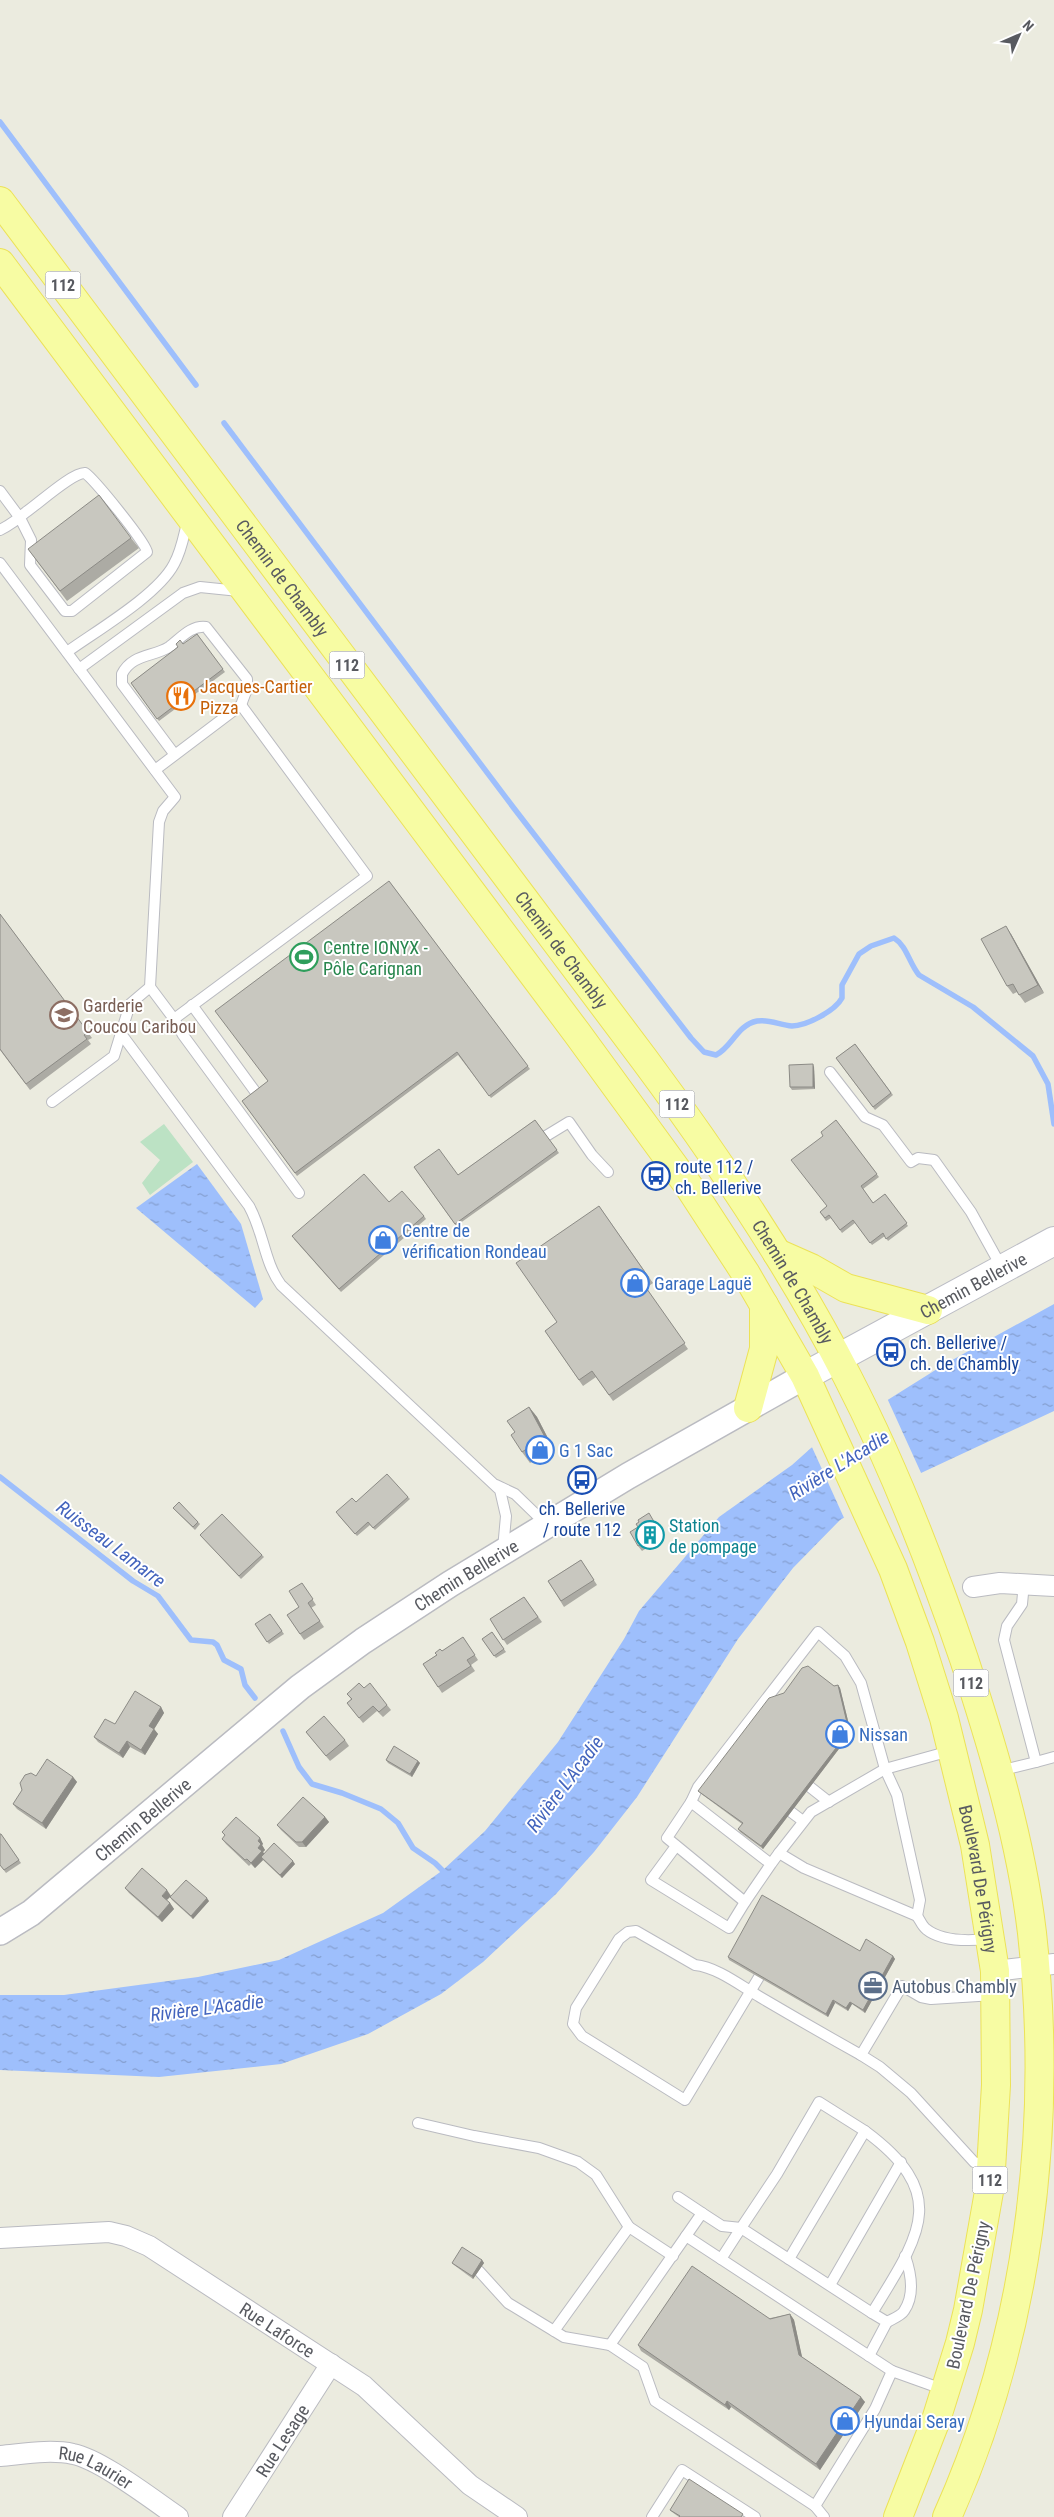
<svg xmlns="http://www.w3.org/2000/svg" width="1054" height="2517" viewBox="0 0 1054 2517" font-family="'Roboto Condensed',sans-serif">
  <defs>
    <pattern id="water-ripples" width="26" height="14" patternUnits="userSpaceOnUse" patternTransform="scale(1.25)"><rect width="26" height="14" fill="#9ebffc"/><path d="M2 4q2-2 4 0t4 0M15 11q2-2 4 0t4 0" fill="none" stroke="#849ecf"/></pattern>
  </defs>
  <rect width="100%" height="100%" fill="#ebebdf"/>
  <polygon fill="#bce2c4" points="164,1124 193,1162 150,1195 142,1183 160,1160 140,1142"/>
  <g fill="url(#water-ripples)">
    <polygon points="197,1164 241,1224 263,1299 255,1308 136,1208"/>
    <polygon points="1054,1304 1054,1411 921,1473 840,1520 793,1568 738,1639 637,1797 594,1852 556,1894 483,1962 441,1994 368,2034 281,2064 159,2077 0,2070 0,1995 64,1995 198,1977 279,1960 383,1913 443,1870 485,1831 558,1742 624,1639 639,1611 719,1517 792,1465 811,1448 945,1364"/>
  </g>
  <polygon fill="#ebebdf" points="887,1398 922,1475 845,1520 811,1445"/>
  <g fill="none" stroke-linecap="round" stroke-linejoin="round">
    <g stroke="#9ebffc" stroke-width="5.5">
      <polyline points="0,122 196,385"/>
      <path d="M224 423 513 807 691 1038 704 1052 716 1055C732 1047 737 1025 757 1021 769 1019 780 1025 792 1026 806 1026 835 1011 842 998V985L859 954 871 946 894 938C907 946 909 963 919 975L973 1007 1033 1056 1048 1084 1054 1124"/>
      <polyline points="0,1477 133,1581 158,1596 191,1640 213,1642 217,1645 224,1660 241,1669 245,1685 255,1698"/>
      <polyline points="283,1731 299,1767 312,1784 342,1793 381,1809 398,1823 413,1848 435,1863 448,1876"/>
    </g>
    <defs>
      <g id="service">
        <path d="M0 491 20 518 31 540 30 565 65 611H72L147 552C147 544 94 479 85 473 73 472 38 504 26 512 18 519 10 525 0 530"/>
        <polyline points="0,563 175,797 163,811 159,822 150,987 130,1004 114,1056 52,1102"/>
        <path d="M67 652C96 631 158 595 174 564 182 550 184 534 188 519"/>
        <polyline points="79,669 183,593 200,587 239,591"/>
        <path d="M155 770 241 705 247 689V679L206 627C191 625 180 639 169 647 153 657 132 654 122 674V684L175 755"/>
        <polyline points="150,987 174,1019 367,876 241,705"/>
        <polyline points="192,1005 257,1094"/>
        <polyline points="174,1019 183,1035 299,1193"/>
        <path d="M122 1035 249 1206C264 1233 264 1262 281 1285L500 1490 506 1516 503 1549"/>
        <polyline points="830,1072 865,1117 883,1125 911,1162 918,1158 934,1160 971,1212 1002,1268"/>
        <polyline points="546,1136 569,1122 592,1155 608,1172"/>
        <polyline points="496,1485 515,1494 547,1525"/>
        <path d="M950 1751 885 1769 811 1812 779 1853 804 1868 917 1916C920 1920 922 1926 926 1929 942 1942 969 1941 988 1939"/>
        <polyline points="1036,1762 1054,1757"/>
        <polyline points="999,1771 1036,1762 1004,1640 1007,1626 1022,1604 1024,1583"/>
        <polyline points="810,1787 829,1802"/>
        <polyline points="691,1802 698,1787 818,1632 845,1656 861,1683 885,1769 897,1795 901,1814 920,1900 917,1916"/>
        <polyline points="791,1812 803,1821"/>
        <polyline points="676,1846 651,1880 729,1928 745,1902"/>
        <polyline points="771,1864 745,1902 667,1838 691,1802 771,1864 779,1853"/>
        <path d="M759 1977 750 1992 685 2100 582 2036 573 2024 576 2008 619 1939 628 1932 636 1931 695 1965C717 1967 741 1986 760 1997 794 2017 827 2036 861 2055"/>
        <polyline points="418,2123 474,2136 539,2148 578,2162 596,2175 629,2227"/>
        <path d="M865 2131C952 2195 919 2236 872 2313"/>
        <polyline points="989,2168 974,2162 911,2093 880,2067 861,2055 902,1986 921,1997 931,1999 994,1995"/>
        <polyline points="678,2197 702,2213"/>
        <polyline points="686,2236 702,2213 722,2226 741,2228 777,2174 819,2102 865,2131 789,2259"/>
        <polyline points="721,2259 741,2228 872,2313 887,2322 869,2356"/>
        <polyline points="479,2271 508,2303 564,2337 610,2345"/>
        <polyline points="830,2285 901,2162"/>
        <path d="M887 2322C892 2319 901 2316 904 2311 915 2295 911 2273 905 2256"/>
        <polyline points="554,2331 629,2227 673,2256"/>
        <polyline points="815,2506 655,2401 643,2367 610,2345 686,2236 892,2371"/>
        <polyline points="652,2517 682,2470 755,2517"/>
        <polyline points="824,2517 815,2506 875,2409 892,2371 945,2390"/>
      </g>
      <g id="minor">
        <polyline points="973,1587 1000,1583 1054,1586"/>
        <polyline points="995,1971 1054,1964"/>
        <path id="s1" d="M0 2238 109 2232 126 2236 149 2246 364 2386 470 2485 517 2517"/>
        <path id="s2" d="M0 2456C23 2454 50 2449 73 2454 100 2459 153 2500 178 2517"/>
        <path id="s3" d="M233 2517 331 2364"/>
      </g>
      <g id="tertiary">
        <path id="s4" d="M0 1932 31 1913 300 1687 363 1641 450 1584 628 1476 805 1376"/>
      </g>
      <g id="secondary">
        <path id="s5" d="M805 1376 1054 1241"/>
      </g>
      <g id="primary">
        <path id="s6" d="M0 201 644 1059C719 1160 790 1265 847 1376 894 1467 931 1562 964 1659 993 1748 1021 1840 1032 1933 1054 2129 1028 2337 947 2517"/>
        <path id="s7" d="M0 263 577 1033 690 1188 746 1274 805 1376 893 1569 920 1642 944 1718 975 1845 995 1971 996 2085 990 2186 968 2310 960 2343 936 2420 898 2517"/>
        <polyline points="777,1253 811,1268 846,1288 928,1310"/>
        <polyline points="748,1408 764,1349 764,1305"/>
      </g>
    </defs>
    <use href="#service" stroke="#babbc1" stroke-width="12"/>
    <use href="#minor" stroke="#babbc1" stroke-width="22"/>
    <use href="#tertiary" stroke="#babbc1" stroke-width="28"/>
    <use href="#secondary" stroke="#bcbdc5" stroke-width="30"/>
    <use href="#primary" stroke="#ece257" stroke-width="30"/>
    <use href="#service" stroke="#fff" stroke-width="10"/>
    <use href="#minor" stroke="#fff" stroke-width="20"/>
    <use href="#tertiary" stroke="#fff" stroke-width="25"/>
    <use href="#secondary" stroke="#fff" stroke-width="28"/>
    <use href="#primary" stroke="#f7fca3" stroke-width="28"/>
  </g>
  <g fill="#acaba4">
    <polygon points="131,538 139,548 67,601 28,549"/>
    <polygon points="197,634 225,672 159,721 131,683"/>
    <polygon points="389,881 530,1069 491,1098 458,1055 297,1176 242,1101 268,1081"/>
    <polygon points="0,914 92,1038 88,1040 91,1044 30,1090 0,1050"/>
    <polygon points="1011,934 1044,993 1025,1003 1017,992 1013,994 1007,986"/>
    <polygon points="855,1044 893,1095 875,1110 836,1058"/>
    <polygon points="814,1067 815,1089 792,1090 790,1087"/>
    <polygon points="535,1120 559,1153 456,1226 414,1167 458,1175"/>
    <polygon points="836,1120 879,1177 863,1189 873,1203 885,1194 908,1226 888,1241 885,1236 872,1245 855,1223 842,1233 831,1218 826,1221 820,1212 827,1206 823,1136"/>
    <polygon points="389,1202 424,1216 426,1219 341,1292 294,1239"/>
    <polygon points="599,1206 653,1283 646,1288 688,1349 613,1401 596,1377 583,1386 545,1331 557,1322"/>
    <polygon points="529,1407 537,1417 553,1448 530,1463 522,1452 515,1432"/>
    <polygon points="408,1497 410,1499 375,1530 370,1525 357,1536 338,1515 356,1502"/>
    <polygon points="173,1508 198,1522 200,1524 195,1530"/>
    <polygon points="652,1519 664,1537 642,1551 638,1546 638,1527"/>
    <polygon points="200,1535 262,1555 264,1557 241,1579"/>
    <polygon points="581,1560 597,1585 564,1607 548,1581"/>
    <polygon points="302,1583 316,1605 311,1608 324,1627 304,1640 287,1615 299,1607"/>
    <polygon points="524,1597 542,1622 507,1645 490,1619"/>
    <polygon points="270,1614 284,1634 269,1644 255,1624"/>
    <polygon points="492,1632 506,1652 496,1658 482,1639"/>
    <polygon points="463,1637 478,1660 471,1665 475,1671 442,1693 423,1664"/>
    <polygon points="838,1685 840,1688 851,1733 763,1849 740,1832 738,1829 742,1824 700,1793 698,1791 834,1686"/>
    <polygon points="364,1688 387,1705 391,1710 383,1717 377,1711 363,1723 347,1703 351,1699 347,1694"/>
    <polygon points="161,1707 164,1713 154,1729 158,1734 145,1755 130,1747 123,1758 98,1742 94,1737 115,1724"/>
    <polygon points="306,1732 345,1740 349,1746 330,1761"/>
    <polygon points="386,1760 418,1761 420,1763 412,1777 388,1763"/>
    <polygon points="36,1776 73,1777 77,1782 46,1829 17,1809 13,1804"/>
    <polygon points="325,1817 329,1822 306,1847 299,1847 281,1830 277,1825"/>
    <polygon points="222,1832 260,1838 263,1844 262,1845 265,1850 263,1852 264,1854 295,1864 282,1878 263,1860 255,1868 251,1864 249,1866 226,1844 222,1839 225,1836"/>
    <polygon points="1,1834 21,1863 6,1873 0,1865"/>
    <polygon points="125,1888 171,1896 166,1900 170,1903 174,1909 162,1922 129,1893"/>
    <polygon points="170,1897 209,1901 193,1919 172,1900"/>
    <polygon points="860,1951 893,1956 895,1959 865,2013 852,2004 848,2011 835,2003 828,2017 729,1960 728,1957"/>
    <polygon points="482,2260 484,2263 473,2279 454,2265 452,2263"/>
    <polygon points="790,2314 794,2320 802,2358 865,2402 820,2470 731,2407 729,2410 641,2351 638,2345"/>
    <polygon points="670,2510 745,2517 679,2517 672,2512"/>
  </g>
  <g fill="#8c8b86">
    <polygon points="1006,926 1011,934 1044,993 1038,985"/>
    <polygon points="813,1064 814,1067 815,1089 813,1087"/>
    <polygon points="529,1407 537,1417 553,1448 545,1437"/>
    <polygon points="838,1685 840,1688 851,1733 763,1849 761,1846"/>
    <polygon points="161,1707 164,1713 153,1731 149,1726"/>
    <polygon points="154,1729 158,1734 145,1755 141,1750"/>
    <polygon points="127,1741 130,1747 123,1758 119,1753"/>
    <polygon points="418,1761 420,1763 412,1777 410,1774"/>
    <polygon points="73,1777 77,1782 46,1829 42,1823"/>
    <polygon points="325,1817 329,1822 306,1847 302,1842"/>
    <polygon points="260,1838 263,1844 262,1845 265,1850 263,1852 266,1856 261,1857 263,1860 255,1868 251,1863 258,1848 258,1841"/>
    <polygon points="293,1861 295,1864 282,1878 280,1875"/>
    <polygon points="167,1890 171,1896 165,1902 162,1896"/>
    <polygon points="207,1898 209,1901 193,1919 191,1916"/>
    <polygon points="170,1903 174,1909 162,1922 158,1917"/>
    <polygon points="893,1956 895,1959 865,2013 863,2010"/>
    <polygon points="833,2000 835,2003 828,2017 826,2014"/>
    <polygon points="850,2002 852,2004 848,2011 846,2008"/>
    <polygon points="482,2260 484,2263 473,2279 472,2276"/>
    <polygon points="790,2314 794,2320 803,2361 799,2355"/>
    <polygon points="861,2397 865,2402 820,2470 816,2464"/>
    <polygon points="727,2401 731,2407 729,2410 725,2405"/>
  </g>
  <g fill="#c8c7bf" stroke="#8c8b86">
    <polygon points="99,495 131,538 60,591 28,549"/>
    <polygon points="197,634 223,669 157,719 131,683 178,647 176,644 180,640 183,644"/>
    <polygon points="389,881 528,1066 489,1096 457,1052 295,1173 242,1101 268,1081 215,1011"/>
    <polygon points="0,914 88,1032 84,1035 87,1039 26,1084 0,1049"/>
    <polygon points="1006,926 1038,985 1019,995 1013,984 1007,986 981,939"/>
    <polygon points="855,1044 891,1093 873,1107 836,1058"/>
    <polygon points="813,1064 813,1087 790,1087 789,1065"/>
    <polygon points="535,1120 557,1150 455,1224 414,1167 439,1149 458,1175"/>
    <polygon points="836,1120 877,1174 861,1186 873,1203 885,1194 907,1223 886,1239 883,1233 870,1243 853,1220 840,1230 829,1215 825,1218 820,1212 827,1206 791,1160 823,1136 821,1132"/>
    <polygon points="364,1174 389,1202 402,1191 424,1216 339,1289 292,1236"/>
    <polygon points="599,1206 649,1278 642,1282 685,1343 609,1395 592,1371 579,1380 545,1331 557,1322 516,1263"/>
    <polygon points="529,1407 545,1437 522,1452 511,1435 515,1432 507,1421"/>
    <polygon points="387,1474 408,1497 373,1528 368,1522 355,1534 336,1512 352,1498 356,1502"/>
    <polygon points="179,1502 198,1522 193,1527 173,1508"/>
    <polygon points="649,1513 660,1532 638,1546 630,1532 638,1527 636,1524 639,1522 638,1520"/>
    <polygon points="222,1514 262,1555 239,1576 200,1535"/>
    <polygon points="581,1560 594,1580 561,1601 548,1581"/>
    <polygon points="302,1583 313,1599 308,1603 320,1621 300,1634 287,1615 299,1607 289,1591"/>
    <polygon points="524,1597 538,1617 503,1640 490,1619"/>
    <polygon points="270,1614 282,1631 267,1642 255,1624"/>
    <polygon points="492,1632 504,1649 494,1656 482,1639"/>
    <polygon points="463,1637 475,1655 467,1660 471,1666 438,1687 423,1664 437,1655 435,1653 440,1649 442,1651"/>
    <polygon points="808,1666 834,1686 838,1685 849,1731 761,1846 738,1829 743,1823 698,1791 769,1698 784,1693 802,1668"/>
    <polygon points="359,1683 364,1688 370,1683 387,1705 379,1712 373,1706 359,1718 347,1703 352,1699 347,1694"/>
    <polygon points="135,1691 161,1707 149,1726 154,1729 141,1750 127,1741 119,1753 94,1737 105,1719 115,1724"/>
    <polygon points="324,1716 345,1740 326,1756 306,1732"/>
    <polygon points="394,1746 418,1761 410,1774 386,1760"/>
    <polygon points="47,1759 73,1777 42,1823 13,1804 22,1790 20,1783 25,1775 31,1773 36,1776"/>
    <polygon points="303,1797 325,1817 302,1842 296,1842 277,1825"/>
    <polygon points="236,1817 260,1838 258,1841 261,1844 258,1848 262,1851 251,1863 247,1859 245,1860 222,1839 225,1835 222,1832"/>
    <polygon points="0,1834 1,1834 19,1860 4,1870 0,1865"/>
    <polygon points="274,1843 293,1861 280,1875 261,1857"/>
    <polygon points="142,1868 167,1890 162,1896 170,1903 158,1917 125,1888"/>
    <polygon points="186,1880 207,1898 191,1916 170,1897"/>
    <polygon points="762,1895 860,1951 866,1939 893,1956 863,2010 850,2002 846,2008 833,2000 826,2014 728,1957"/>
    <polygon points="462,2247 482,2260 472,2276 452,2263"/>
    <polygon points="692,2266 770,2319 790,2314 799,2355 861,2397 816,2464 727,2401 725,2405 638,2345"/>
    <polygon points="689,2479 743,2514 741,2517 679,2517 680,2516 670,2510"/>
  </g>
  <defs>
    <symbol id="restaurant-ring" viewBox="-11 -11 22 22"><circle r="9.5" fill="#fff" stroke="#e8710a" stroke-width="1.5"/><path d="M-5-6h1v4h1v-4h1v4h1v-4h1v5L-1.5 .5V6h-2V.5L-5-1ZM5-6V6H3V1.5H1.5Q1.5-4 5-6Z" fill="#e8710a"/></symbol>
    <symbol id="stadium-ring" viewBox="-11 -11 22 22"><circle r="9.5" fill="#fff" stroke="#2e9e5b" stroke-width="1.5"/><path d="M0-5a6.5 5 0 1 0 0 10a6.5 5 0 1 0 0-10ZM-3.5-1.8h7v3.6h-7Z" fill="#2e9e5b"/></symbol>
    <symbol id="school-ring" viewBox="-11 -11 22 22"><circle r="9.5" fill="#fff" stroke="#8d6e63" stroke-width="1.5"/><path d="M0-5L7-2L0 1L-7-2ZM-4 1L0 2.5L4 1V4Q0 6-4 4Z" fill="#8d6e63"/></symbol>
    <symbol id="bus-ring" viewBox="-11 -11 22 22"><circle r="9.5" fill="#fff" stroke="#1a4fb4" stroke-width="1.5"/><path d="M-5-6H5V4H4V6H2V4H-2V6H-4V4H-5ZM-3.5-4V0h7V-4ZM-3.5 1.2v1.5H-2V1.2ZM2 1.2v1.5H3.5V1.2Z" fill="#1a4fb4"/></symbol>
    <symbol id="shop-ring" viewBox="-11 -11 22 22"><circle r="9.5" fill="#fff" stroke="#3f7fe0" stroke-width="1.5"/><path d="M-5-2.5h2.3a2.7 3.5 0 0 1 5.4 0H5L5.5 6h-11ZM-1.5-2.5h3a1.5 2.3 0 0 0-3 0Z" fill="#3f7fe0"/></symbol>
    <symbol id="building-ring" viewBox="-11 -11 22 22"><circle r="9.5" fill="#fff" stroke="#0f9aa8" stroke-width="1.5"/><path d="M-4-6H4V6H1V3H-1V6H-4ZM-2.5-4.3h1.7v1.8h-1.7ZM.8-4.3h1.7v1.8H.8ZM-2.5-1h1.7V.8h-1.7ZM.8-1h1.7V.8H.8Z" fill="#0f9aa8"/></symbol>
    <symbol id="office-ring" viewBox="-11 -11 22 22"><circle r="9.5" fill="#fff" stroke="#5c6f8a" stroke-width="1.5"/><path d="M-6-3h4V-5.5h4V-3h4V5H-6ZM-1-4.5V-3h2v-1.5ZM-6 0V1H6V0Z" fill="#5c6f8a"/></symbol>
  </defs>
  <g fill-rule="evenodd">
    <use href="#restaurant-ring" x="165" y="680" width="32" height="32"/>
    <use href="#stadium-ring" x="288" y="941" width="32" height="32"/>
    <use href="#school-ring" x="48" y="999" width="32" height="32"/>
    <use href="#bus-ring" x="640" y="1160" width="32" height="32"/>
    <use href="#shop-ring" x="367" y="1224" width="32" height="32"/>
    <use href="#shop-ring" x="619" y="1267" width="32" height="32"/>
    <use href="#bus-ring" x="875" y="1336" width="32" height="32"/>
    <use href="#shop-ring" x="524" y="1434" width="32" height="32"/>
    <use href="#bus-ring" x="566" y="1464" width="32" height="32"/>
    <use href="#building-ring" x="634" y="1519" width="32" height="32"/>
    <use href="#shop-ring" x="824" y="1718" width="32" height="32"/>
    <use href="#office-ring" x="857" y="1970" width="32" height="32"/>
    <use href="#shop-ring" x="829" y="2405" width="32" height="32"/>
  </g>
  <g text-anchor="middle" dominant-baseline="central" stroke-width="4" stroke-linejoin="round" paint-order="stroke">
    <g fill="#fff" stroke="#8a8c90" stroke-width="1">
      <rect x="45.5" y="271.5" width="35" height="27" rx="4"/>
      <rect x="329.5" y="651.5" width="35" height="27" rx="4"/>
      <rect x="659.5" y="1090.5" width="35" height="27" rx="4"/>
      <rect x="953.5" y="1669.5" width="35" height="27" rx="4"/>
      <rect x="972.5" y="2166.5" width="35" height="27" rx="4"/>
    </g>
    <g font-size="16" font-weight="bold" fill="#585a60">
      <text x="63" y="285">112</text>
      <text x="347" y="665">112</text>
      <text x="677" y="1104">112</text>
      <text x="971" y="1683">112</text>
      <text x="990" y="2180">112</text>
    </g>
    <g font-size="18" fill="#585a60" stroke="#fff">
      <text stroke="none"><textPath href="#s6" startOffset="471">Chemin de Chambly</textPath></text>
      <text stroke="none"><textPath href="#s6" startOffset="936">Chemin de Chambly</textPath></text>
      <text stroke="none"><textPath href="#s6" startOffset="1341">Chemin de Chambly</textPath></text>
      <text stroke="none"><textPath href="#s5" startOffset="191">Chemin Bellerive</textPath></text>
      <text stroke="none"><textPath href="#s4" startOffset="588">Chemin Bellerive</textPath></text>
      <text stroke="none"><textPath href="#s4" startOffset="182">Chemin Bellerive</textPath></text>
      <text stroke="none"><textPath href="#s7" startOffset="1909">Boulevard De Périgny</textPath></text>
      <text transform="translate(968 2295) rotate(-78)">Boulevard De Périgny</text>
      <text stroke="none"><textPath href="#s1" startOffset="305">Rue Laforce</textPath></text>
      <text stroke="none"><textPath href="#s3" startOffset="91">Rue Lesage</textPath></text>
      <text stroke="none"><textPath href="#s2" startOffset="99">Rue Laurier</textPath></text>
    </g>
    <g font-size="18" fill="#c56008" stroke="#fff" text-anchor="start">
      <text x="200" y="686">Jacques-Cartier<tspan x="200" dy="21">Pizza</tspan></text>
    </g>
    <g font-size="18" fill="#27864d" stroke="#fff" text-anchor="start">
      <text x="323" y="947">Centre IONYX -<tspan x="323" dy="21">Pôle Carignan</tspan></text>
    </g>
    <g font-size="18" fill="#785e54" stroke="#fff" text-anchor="start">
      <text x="83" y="1005">Garderie<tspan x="83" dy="21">Coucou Caribou</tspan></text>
    </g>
    <g font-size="18" fill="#164399" stroke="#fff" text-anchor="start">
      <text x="675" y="1166">route 112 /<tspan x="675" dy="21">ch. Bellerive</tspan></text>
      <text x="910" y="1342">ch. Bellerive /<tspan x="910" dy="21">ch. de Chambly</tspan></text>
      <text x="582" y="1508" text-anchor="middle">ch. Bellerive<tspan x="582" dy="21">/ route 112</tspan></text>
    </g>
    <g font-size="18" fill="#366cbe" stroke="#fff" text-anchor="start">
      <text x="402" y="1230">Centre de<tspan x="402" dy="21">vérification Rondeau</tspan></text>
      <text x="654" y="1283">Garage Laguë</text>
      <text x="559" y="1450">G 1 Sac</text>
      <text x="859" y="1734">Nissan</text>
      <text x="864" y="2421">Hyundai Seray</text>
    </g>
    <g font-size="18" fill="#0d838f" stroke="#fff" text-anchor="start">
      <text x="669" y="1525">Station<tspan x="669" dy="21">de pompage</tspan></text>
    </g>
    <g font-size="18" fill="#4e5e75" stroke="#fff" text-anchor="start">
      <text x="892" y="1986">Autobus Chambly</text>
    </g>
    <g font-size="19" font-style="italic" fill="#4364bd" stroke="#fff">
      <text transform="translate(839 1465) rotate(-32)">Rivière L'Acadie</text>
      <text transform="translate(111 1544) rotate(37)">Ruisseau Lamarre</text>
      <text transform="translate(565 1784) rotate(-53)">Rivière L'Acadie</text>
      <text transform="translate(207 2008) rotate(-7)">Rivière L'Acadie</text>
    </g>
  </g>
  <g transform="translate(1019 35) rotate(45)" stroke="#ffffff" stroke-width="4" paint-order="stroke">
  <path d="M0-4L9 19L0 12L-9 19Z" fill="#585a60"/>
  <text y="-8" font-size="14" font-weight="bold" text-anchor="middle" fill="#585a60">N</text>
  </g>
</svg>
